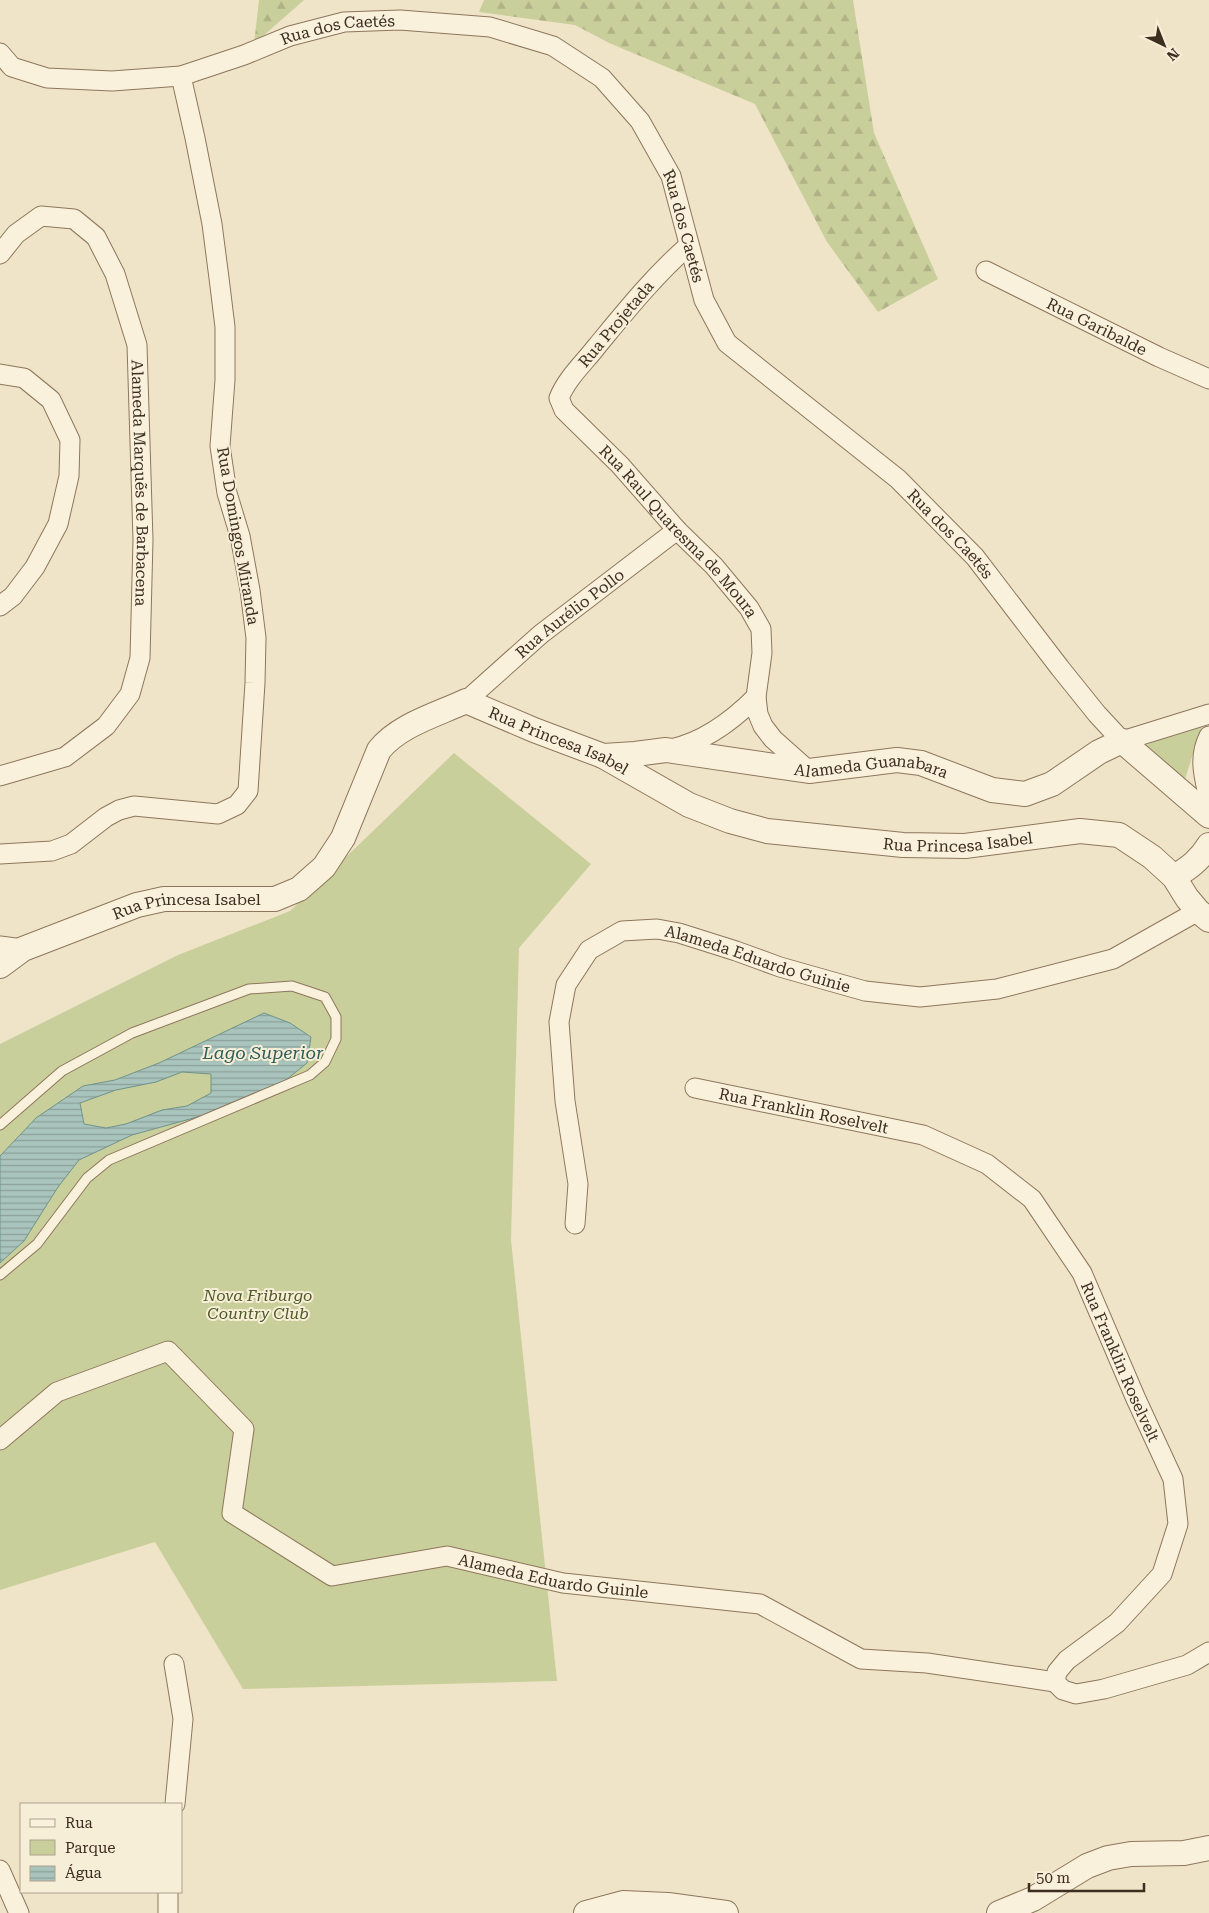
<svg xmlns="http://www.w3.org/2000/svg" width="1209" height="1913" viewBox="0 0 1209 1913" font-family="'Roboto Serif',serif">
  <defs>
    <pattern id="forest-firs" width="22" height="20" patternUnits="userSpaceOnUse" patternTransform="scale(1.25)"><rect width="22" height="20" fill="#c9cf9b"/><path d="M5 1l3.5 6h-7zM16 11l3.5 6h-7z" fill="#aeb285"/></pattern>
    <pattern id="water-rules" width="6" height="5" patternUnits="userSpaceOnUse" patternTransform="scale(1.25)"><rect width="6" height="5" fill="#a9c4bc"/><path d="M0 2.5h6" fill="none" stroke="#8ba098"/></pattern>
  </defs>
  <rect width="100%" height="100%" fill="#f0e4c8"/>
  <g fill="url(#forest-firs)">
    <polygon points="259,0 304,0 254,44"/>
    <polygon points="484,0 853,0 874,133 938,279 878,312 827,242 755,104 609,43 575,25 479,12"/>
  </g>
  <g fill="#c9cf9b">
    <polygon points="1204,720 1183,785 1144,746"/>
    <polygon points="454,753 591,864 519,948 511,1240 557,1681 243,1689 155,1542 0,1590 0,1044 178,955 290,911"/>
  </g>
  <path fill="url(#water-rules)" stroke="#6f938a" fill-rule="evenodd" d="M264 1013 290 1023 311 1037 307 1063 286 1080 201 1116 132 1135 79 1160 58 1187 24 1241 0 1263V1156L36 1118 83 1086 115 1080 159 1063ZM182 1072 211 1074V1093L187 1106 162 1110 126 1124 106 1128 84 1124 80 1103 116 1090 156 1082Z"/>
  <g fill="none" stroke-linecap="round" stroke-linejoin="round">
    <defs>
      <polyline id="service" points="0,1125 62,1071 132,1033 249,989 292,986 325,997 336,1017 336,1039 325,1062 310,1075 109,1160 87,1178 37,1244 0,1275"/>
      <g id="minor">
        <path id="s1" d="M0 53 12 67 47 78 112 81 181 76 244 55 290 36 344 22 400 20 490 27 553 46 602 78 640 121 671 176 704 300 727 343 898 479 975 557 1060 668 1097 714 1122 741 1209 714"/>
        <path id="s2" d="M688 246C654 276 626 311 597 346 584 363 567 378 559 398L564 410 620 465 677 530 714 566 749 608 761 629 762 653 756 697 758 714 763 726 773 739 809 771"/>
        <path id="s3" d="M0 254 16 234 41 216 74 219 96 237 115 274 137 345 143 540 140 658 130 694 106 726 65 757 0 776"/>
        <path id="s4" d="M986 271 1159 357 1209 379"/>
        <polyline points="0,374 24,378 51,400 70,440 69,476 58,524 35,567 13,596 0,606"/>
        <path id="s5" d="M466 701 541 634 677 530"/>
        <path d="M1209 736C1198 758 1204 776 1209 799"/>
        <path d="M671 749C704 742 732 721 756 697"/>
        <polyline points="0,854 52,851 71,844 106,817 119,810 134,806 218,814 237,805 248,791 255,683 256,638 250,590 240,536 227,493 220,446 225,380 225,327 219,278 212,224 195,138 181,76"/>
        <polyline points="0,946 23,949"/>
        <path id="s6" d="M695 1088 923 1135 987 1164 1032 1199 1082 1273 1136 1399 1173 1479 1178 1524 1162 1574 1117 1623 1067 1660 1057 1672 1055 1682 1063 1690 1076 1694 1104 1689 1187 1665 1209 1652"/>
        <path id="s7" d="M575 1224 578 1184 565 1101 559 1022 566 985 589 950 622 931 657 929 679 933 736 951 780 967 865 991 920 997 997 989 1113 959 1198 911"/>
        <path id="s8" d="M0 1440 57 1392 168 1351 244 1429 232 1513 332 1576 447 1556 563 1583 760 1604 861 1659 927 1663 1055 1682"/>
        <polyline points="174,1664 183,1719 175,1804"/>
        <polyline points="0,1870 19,1913"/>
        <polyline points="168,1913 168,1892"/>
      </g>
      <g id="tertiary">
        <path id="s9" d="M603 756 635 754 666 750 809 771 897 760 921 763 992 790 1025 794 1052 784 1099 752 1122 741 1209 816"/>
        <path d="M1174 877C1189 868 1200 860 1209 845"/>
        <path id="s10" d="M0 966 23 949 137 905 164 899H275L299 889 324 867 343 838 379 750C399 725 436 715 466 701L534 730 603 756 689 805 730 821 767 831 903 845 965 846 1080 831 1119 835 1152 857 1174 877 1187 898 1198 911 1209 920"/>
        <polyline points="586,1913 623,1903 668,1905 726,1913"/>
        <polyline points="999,1913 1033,1899 1087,1866 1108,1858 1131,1854 1184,1853 1209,1848"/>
      </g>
    </defs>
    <use href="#service" stroke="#8d765c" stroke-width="11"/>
    <use href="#minor" stroke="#8d765c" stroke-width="21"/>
    <use href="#tertiary" stroke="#8d765c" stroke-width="26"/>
    <use href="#service" stroke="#faf1dc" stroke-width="9"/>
    <use href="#minor" stroke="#faf1dc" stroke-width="19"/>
    <use href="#tertiary" stroke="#faf1dc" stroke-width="24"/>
  </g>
  <g text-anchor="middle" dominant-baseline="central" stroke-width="4" stroke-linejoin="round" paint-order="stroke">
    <g font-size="16" fill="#3d2e20" stroke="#f7eed8">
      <text stroke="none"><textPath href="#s1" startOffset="354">Rua dos Caetés</textPath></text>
      <text stroke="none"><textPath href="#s1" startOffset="804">Rua dos Caetés</textPath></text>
      <text transform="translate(616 324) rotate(-50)">Rua Projetada</text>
      <text stroke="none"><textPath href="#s4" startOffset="124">Rua Garibalde</textPath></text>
      <text stroke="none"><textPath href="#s3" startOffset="372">Alameda Marquẽs de Barbacena</textPath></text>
      <text stroke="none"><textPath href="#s2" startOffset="380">Rua Raul Quaresma de Moura</textPath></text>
      <text stroke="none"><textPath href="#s1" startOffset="1224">Rua dos Caetés</textPath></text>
      <text transform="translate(238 536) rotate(80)">Rua Domingos Miranda</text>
      <text stroke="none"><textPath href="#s5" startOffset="136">Rua Aurélio Pollo</textPath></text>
      <text stroke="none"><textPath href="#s10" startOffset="680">Rua Princesa Isabel</textPath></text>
      <text stroke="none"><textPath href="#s9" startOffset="271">Alameda Guanabara</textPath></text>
      <text stroke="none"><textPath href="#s10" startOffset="1100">Rua Princesa Isabel</textPath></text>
      <text stroke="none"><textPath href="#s10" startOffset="200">Rua Princesa Isabel</textPath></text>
      <text stroke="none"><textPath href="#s7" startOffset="461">Alameda Eduardo Guinie</textPath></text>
      <text stroke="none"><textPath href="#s6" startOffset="111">Rua Franklin Roselvelt</textPath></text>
      <text stroke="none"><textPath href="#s6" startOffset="546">Rua Franklin Roselvelt</textPath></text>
      <text stroke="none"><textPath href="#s8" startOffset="730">Alameda Eduardo Guinle</textPath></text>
    </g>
    <g font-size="16" font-style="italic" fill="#4d5a26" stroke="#f7eed8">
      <text x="258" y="1295">Nova Friburgo<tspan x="258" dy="18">Country Club</tspan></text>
    </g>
    <g font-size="18" font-style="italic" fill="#2f5d5a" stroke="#f7eed8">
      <text x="263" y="1052">Lago Superior</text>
    </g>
  </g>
  <rect x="20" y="1803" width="162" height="90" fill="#f7eed8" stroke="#ada18e"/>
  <rect x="30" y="1819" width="25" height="8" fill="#faf1dc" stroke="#ada18e"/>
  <text x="65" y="1828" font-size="15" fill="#3d2e20">Rua</text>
  <rect x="30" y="1840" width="25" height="15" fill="#c9cf9b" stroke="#ada18e"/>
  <text x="65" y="1853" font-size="15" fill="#3d2e20">Parque</text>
  <rect x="30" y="1866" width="25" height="15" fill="url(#water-rules)" stroke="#ada18e"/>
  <text x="65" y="1878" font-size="15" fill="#3d2e20">Água</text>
  <g transform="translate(1164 45) rotate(137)" stroke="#f7eed8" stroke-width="4" paint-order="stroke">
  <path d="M0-4L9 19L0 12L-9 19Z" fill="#3d2e20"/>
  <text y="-8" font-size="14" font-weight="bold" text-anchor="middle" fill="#3d2e20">N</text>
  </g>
  <path d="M1029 1883v8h115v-8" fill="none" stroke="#3d2e20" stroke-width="2.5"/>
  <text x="1036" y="1883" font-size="15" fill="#3d2e20" stroke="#f7eed8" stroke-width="4" paint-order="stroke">50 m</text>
</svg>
